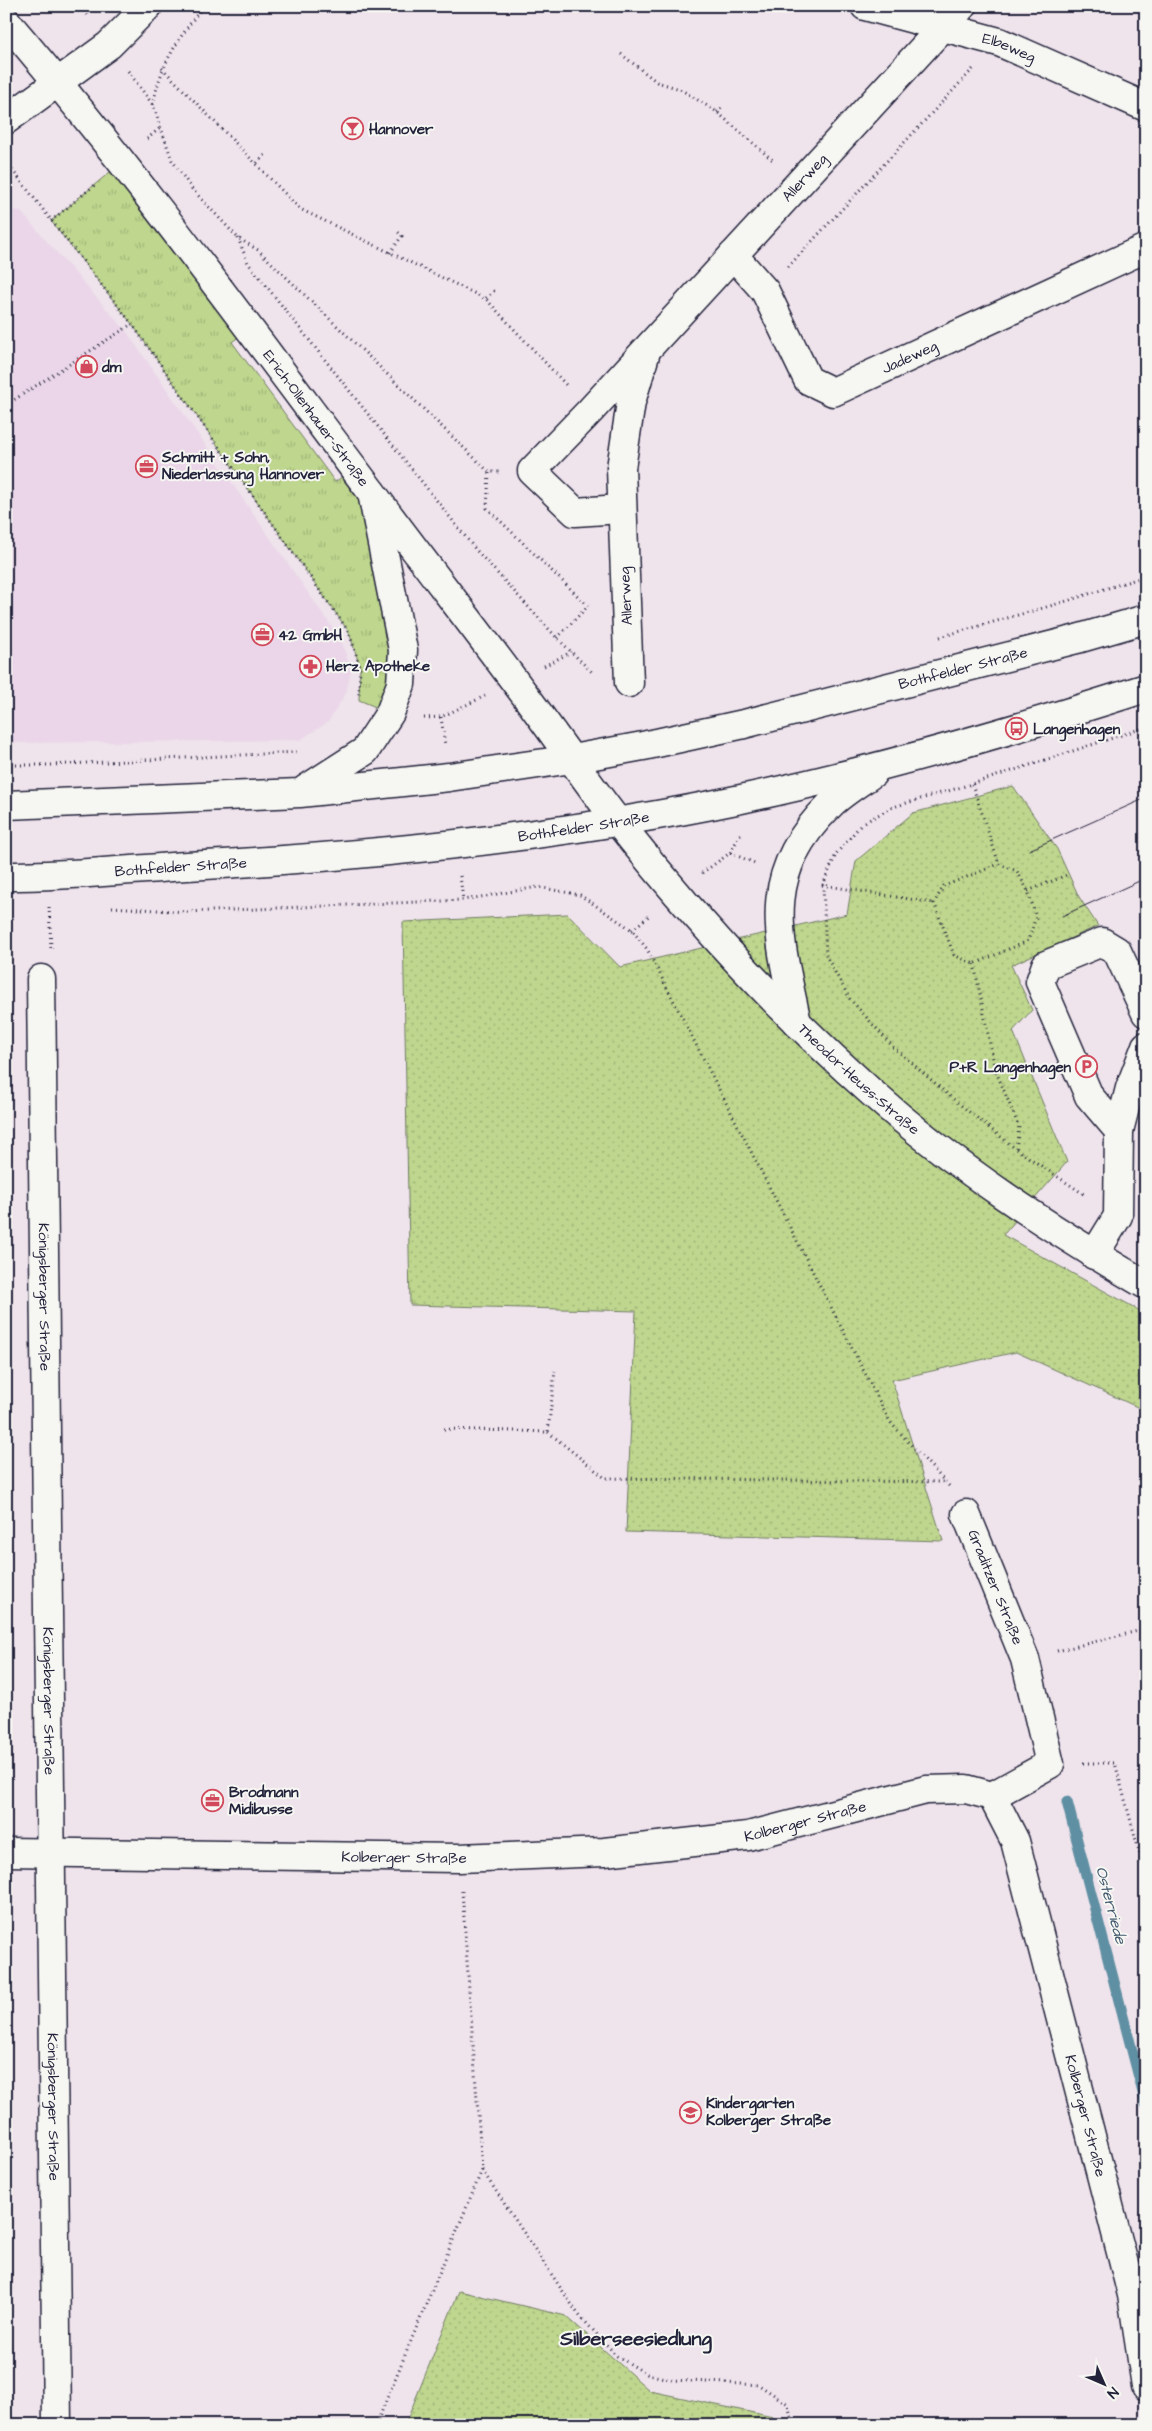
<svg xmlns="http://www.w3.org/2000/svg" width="1152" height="2431" viewBox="0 0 1152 2431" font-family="'Architects Daughter',sans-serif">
  <defs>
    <pattern id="grass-tufts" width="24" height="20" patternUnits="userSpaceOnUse" patternTransform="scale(1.25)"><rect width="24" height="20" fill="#bed68d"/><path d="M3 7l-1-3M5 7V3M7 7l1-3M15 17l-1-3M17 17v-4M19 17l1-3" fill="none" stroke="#a3b77b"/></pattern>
    <pattern id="park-dots" width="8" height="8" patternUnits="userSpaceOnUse" patternTransform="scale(1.25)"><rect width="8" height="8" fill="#bed68d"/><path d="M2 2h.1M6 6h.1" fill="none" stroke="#a3b77b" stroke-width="1.8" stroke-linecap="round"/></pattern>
  </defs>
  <rect width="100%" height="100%" fill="#efe3ec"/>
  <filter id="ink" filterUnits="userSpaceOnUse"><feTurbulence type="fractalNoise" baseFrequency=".02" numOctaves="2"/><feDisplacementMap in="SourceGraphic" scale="10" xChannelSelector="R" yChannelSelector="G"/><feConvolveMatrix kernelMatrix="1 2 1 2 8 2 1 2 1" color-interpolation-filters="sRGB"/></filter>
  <g filter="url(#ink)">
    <polygon fill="#ead6e8" points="6,207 21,212 126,331 341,640 351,670 346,693 328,722 300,740 6,743"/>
    <polygon fill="url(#grass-tufts)" stroke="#707c64" points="122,162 250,328 232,342 335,482 354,468 403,650 390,713 359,700 360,667 349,632 132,324 51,221"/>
    <g fill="url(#park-dots)" stroke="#707c64">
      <polygon points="1013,786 1057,849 1079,897 1098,926 1011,965 1032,1010 1013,1031 1067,1162 1003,1235 1146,1314 1146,1411 1016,1352 892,1380 943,1541 626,1532 636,1311 410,1305 403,922 568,914 620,967 847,914 856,861 913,813"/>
      <polygon points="459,2291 566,2316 650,2391 773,2417 774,2425 405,2425"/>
    </g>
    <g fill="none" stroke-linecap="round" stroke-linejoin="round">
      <polyline stroke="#5f8fa2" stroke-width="11" points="1067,1802 1146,2104"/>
      <defs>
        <g id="minor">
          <path id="s1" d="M865 6 999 42 1146 107"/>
          <path id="s2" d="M6 21C137 174 255 337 376 498 422 560 470 621 516 683 551 729 583 777 618 822 693 917 781 1012 871 1092 955 1167 1049 1228 1146 1285"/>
          <polyline points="6,120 109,45 148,6"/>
          <path id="s3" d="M733 255 765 291 808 380 833 392 1146 248"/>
          <path id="s4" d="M621 509 575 512 532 471 590 411 962 6"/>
          <polyline points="629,683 621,468 631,402 645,355"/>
          <path id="s5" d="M41 979 57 2425"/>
          <polyline points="1119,1131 1089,1096 1040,982 1046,965 1102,942 1117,951 1146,1013"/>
          <polyline points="1094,1255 1118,1216 1119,1131 1130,1088 1146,1046"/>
          <path id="s6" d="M966 1514 1025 1659 1050 1764 992 1796"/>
          <path id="s7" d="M6 1852 459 1858 604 1852 748 1836 926 1790 966 1789 992 1796 1015 1841 1132 2295 1146 2386"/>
        </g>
        <g id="major">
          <polyline points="306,789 365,751 390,713 401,684 403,650 372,493"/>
          <path id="s8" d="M6 805 300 793 449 777 572 759 643 746 744 724 1077 639 1146 619"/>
          <path id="s9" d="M6 876C66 876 127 870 187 866 373 856 558 837 741 799 878 770 1012 731 1146 688"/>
          <path d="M797 1023C779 936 758 876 830 805 842 793 859 783 873 773"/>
        </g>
      </defs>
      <use href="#minor" stroke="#22223b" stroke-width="31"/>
      <use href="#major" stroke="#22223b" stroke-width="31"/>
      <g stroke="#22223b" stroke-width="3" stroke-dasharray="1 4" stroke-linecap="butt">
        <polyline points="81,6 89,17"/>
        <polyline points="621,54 657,82 680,89 717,112 775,162"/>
        <polyline points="162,68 300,209 486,299 568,387"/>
        <polyline points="128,71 153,105 172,160 192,189 238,238 258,250 489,472 499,472"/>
        <path d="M153 105C161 62 178 40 203 6"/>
        <polyline points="717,112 723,107"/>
        <polyline points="147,139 160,128"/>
        <polyline points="6,162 132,324 349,632 360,667 359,695"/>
        <polyline points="257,163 267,153"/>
        <polyline points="51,221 97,183"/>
        <polyline points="238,238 248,263 476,550 557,638 594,674"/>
        <polyline points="390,253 402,236 397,231"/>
        <polyline points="788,267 973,69"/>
        <polyline points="486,298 495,290"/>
        <polyline points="6,405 132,324"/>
        <polyline points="489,473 487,508 588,606"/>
        <polyline points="940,637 1057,604 1146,576"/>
        <polyline points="557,638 588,606"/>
        <polyline points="544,666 571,652"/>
        <polyline points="441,717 445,745"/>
        <polyline points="424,718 441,717 485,696"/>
        <polyline points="6,765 50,765 298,752"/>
        <polyline points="972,784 999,864"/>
        <polyline points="865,822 893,807 972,784 1146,727"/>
        <polyline points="860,826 836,854 823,885 826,956 850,999 893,1047 958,1103 1016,1149 1085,1195"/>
        <polyline points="730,853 755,863"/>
        <polygon points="999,864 1017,871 1028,891 1036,917 1028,941 974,964 954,955 934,903 944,886"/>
        <polyline points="702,873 730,853 741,833"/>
        <polyline points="460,876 463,900"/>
        <polyline points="822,885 934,903"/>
        <polyline points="1028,891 1069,874"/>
        <polyline points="49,907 51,948"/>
        <polyline points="112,907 187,912 463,900 538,887 580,895 632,930 647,949 890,1422 949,1486"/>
        <polyline points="632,930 651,914"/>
        <polyline points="974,964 995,1069 1019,1127 1016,1149"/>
        <polyline points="444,1429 548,1432 555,1371"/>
        <polyline points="548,1432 605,1478 946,1482"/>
        <polyline points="1057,1651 1146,1629"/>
        <polyline points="1083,1763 1115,1763 1146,1877"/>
        <polyline points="482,2170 578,2314 617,2356 647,2374 673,2380 759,2385 788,2404 793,2425"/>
        <polyline points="376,2425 482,2170 462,1891"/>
      </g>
      <use href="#minor" stroke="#f6f6f2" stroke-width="28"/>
      <use href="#major" stroke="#f6f6f2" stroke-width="28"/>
      <g stroke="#22223b" stroke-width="1">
        <polyline points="1029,850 1146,798"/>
        <polyline points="1062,916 1146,878"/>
      </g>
    </g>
  </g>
  <defs>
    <symbol id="bar-ring" viewBox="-11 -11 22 22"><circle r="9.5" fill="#f6f6f2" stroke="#d1495b" stroke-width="1.5"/><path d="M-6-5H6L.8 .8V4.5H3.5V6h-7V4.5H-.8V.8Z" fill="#d1495b"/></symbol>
    <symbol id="shop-ring" viewBox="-11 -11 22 22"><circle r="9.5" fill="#f6f6f2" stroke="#d1495b" stroke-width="1.5"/><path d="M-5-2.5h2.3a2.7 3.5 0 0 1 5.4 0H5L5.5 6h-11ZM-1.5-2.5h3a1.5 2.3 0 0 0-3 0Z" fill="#d1495b"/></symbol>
    <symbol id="office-ring" viewBox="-11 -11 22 22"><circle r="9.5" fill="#f6f6f2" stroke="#d1495b" stroke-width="1.5"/><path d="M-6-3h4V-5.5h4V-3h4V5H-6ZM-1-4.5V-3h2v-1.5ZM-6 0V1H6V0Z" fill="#d1495b"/></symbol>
    <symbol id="pharmacy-ring" viewBox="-11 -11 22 22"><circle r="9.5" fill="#f6f6f2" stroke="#d1495b" stroke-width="1.5"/><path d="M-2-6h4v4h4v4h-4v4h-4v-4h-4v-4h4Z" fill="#d1495b"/></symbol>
    <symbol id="bus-ring" viewBox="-11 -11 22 22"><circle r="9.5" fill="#f6f6f2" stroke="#d1495b" stroke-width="1.5"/><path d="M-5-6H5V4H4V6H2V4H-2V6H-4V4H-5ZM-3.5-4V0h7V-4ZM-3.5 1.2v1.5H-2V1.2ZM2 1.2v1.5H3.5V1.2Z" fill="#d1495b"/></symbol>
    <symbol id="parking-ring" viewBox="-11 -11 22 22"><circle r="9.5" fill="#f6f6f2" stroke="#d1495b" stroke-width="1.5"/><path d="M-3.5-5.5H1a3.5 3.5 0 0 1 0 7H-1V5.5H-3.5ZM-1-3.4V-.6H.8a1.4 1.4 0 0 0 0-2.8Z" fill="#d1495b"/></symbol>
    <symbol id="school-ring" viewBox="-11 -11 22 22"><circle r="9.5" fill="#f6f6f2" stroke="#d1495b" stroke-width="1.5"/><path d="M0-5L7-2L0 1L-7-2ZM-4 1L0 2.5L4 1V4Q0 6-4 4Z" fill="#d1495b"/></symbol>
  </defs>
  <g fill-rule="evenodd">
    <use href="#bar-ring" x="340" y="116" width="25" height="25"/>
    <use href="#shop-ring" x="74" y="354" width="25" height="25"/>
    <use href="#office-ring" x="134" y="454" width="25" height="25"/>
    <use href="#office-ring" x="250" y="622" width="25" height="25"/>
    <use href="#pharmacy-ring" x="298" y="654" width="25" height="25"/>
    <use href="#bus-ring" x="1004" y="716" width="25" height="25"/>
    <use href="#parking-ring" x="1074" y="1054" width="25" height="25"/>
    <use href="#office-ring" x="200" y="1788" width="25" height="25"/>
    <use href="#school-ring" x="678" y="2100" width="25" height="25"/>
  </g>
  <g text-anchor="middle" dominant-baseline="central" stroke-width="4" stroke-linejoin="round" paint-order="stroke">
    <g font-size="15" fill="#22223b" stroke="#f6f6f2">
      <text stroke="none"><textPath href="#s1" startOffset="150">Elbeweg</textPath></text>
      <text stroke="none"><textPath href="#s4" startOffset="506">Allerweg</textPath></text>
      <text stroke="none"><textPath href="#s3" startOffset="259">Jadeweg</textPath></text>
      <text stroke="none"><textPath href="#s2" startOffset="504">Erich-Ollenhauer-Straße</textPath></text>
      <text transform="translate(626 596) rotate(-93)">Allerweg</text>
      <text stroke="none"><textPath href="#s8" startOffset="970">Bothfelder Straße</textPath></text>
      <text stroke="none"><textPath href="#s9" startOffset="580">Bothfelder Straße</textPath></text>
      <text stroke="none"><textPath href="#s9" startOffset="175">Bothfelder Straße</textPath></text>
      <text stroke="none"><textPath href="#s2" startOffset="1361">Theodor-Heuss-Straße</textPath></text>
      <text stroke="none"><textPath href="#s5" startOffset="318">Königsberger Straße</textPath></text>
      <text stroke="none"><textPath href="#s6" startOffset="79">Graditzer Straße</textPath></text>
      <text stroke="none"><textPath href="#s5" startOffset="722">Königsberger Straße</textPath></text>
      <text stroke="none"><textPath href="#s7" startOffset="802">Kolberger Straße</textPath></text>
      <text stroke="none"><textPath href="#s7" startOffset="398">Kolberger Straße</textPath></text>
      <text stroke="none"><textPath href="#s5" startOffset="1128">Königsberger Straße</textPath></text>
      <text stroke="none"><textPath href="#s7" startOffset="1328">Kolberger Straße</textPath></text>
    </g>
    <g font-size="15" font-weight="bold" fill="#22223b" stroke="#f6f6f2" text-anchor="start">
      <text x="369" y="129">Hannover</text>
      <text x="102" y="367">dm</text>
      <text x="162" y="457">Schmitt + Sohn,<tspan x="162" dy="17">Niederlassung Hannover</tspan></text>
      <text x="278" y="635">42 GmbH</text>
      <text x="326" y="666">Herz Apotheke</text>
      <text x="1033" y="729">Langenhagen</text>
      <text x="1071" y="1067" text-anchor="end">P+R Langenhagen</text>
      <text x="229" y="1792">Brodmann<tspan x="229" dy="17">Midibusse</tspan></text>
      <text x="706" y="2103">Kindergarten<tspan x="706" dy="17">Kolberger Straße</tspan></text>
    </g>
    <g font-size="16" font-style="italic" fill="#41586e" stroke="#f6f6f2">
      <text transform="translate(1111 1905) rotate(75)">Osterriede</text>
    </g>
    <g font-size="20" font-weight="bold" fill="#22223b" stroke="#f6f6f2">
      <text x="636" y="2339">Silberseesiedlung</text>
    </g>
  </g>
  <rect width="1152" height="2431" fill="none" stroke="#f6f6f2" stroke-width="25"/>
  <rect x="12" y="12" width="1127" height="2406" fill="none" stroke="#22223b" stroke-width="2" filter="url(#ink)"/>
  <g transform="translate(1104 2384) rotate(135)" stroke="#f6f6f2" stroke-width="4" paint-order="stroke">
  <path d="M0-4L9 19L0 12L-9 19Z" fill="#22223b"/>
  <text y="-8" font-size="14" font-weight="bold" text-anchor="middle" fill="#22223b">N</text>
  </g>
</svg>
